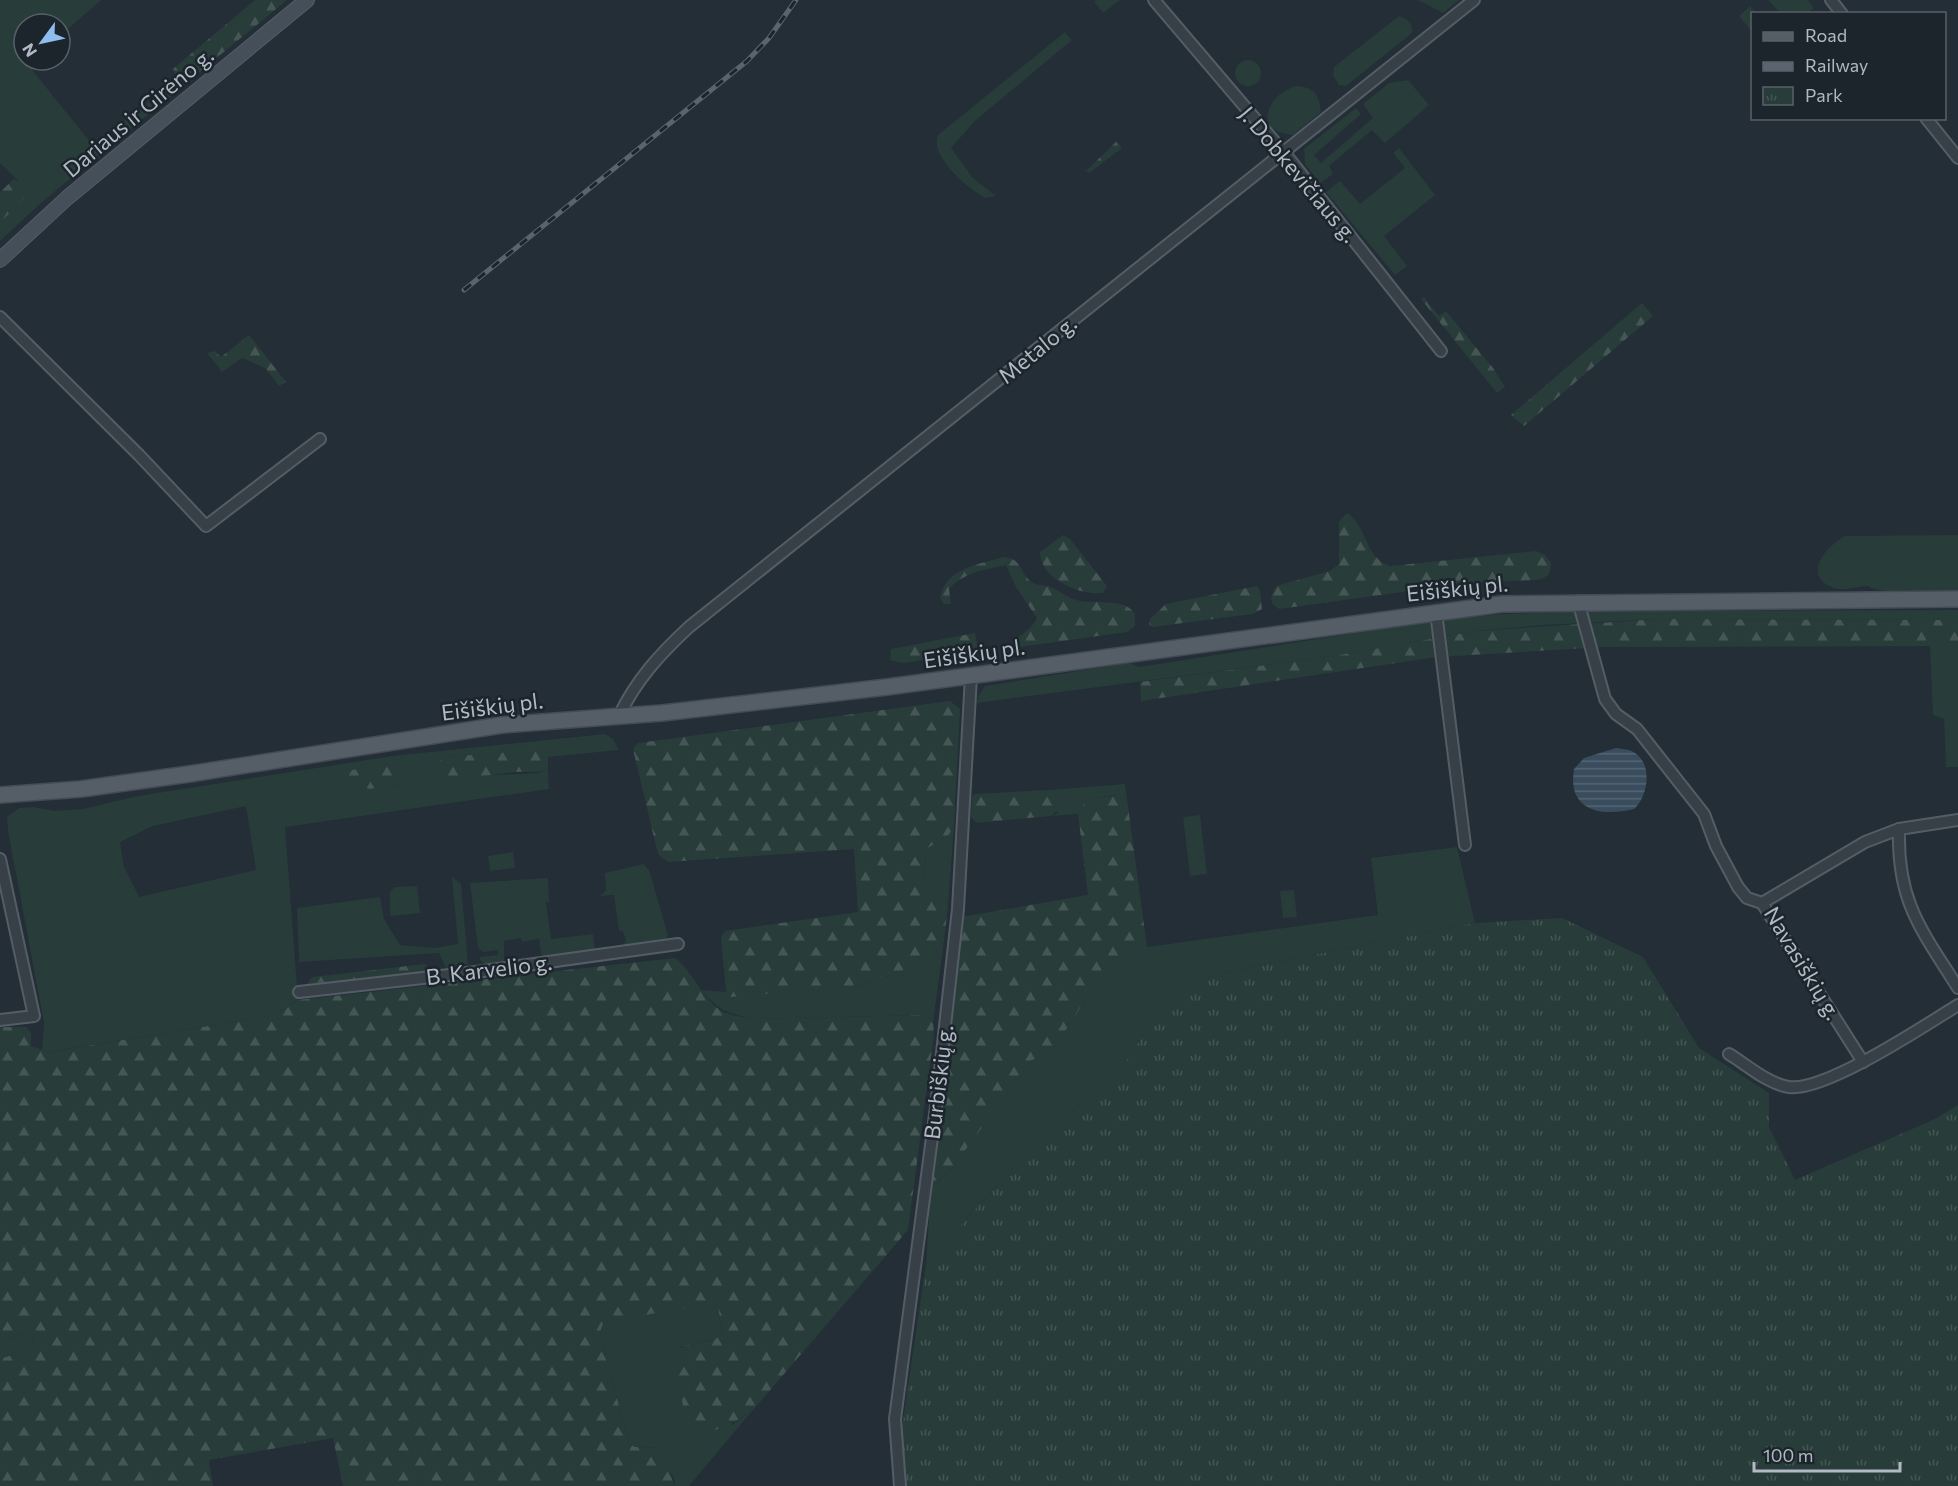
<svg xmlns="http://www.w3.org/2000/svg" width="1958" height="1486" viewBox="0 0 1958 1486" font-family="Commissioner,sans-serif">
  <defs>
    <pattern id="forest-firs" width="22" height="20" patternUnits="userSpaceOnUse" patternTransform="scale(1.5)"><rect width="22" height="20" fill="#283c3a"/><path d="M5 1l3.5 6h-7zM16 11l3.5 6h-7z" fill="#455655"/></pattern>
    <pattern id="park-tufts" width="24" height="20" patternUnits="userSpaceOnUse" patternTransform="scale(1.5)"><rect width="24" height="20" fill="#283c3a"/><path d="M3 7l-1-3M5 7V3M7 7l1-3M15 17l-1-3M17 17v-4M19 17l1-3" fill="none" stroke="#455655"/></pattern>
    <pattern id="water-rules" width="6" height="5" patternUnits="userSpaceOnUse" patternTransform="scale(1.5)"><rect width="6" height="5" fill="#3a4d5e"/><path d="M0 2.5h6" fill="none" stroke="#546573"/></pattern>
  </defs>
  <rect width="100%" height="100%" fill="#232e37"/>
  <g fill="#283c3a" fill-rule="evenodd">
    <path d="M0 0H101L60 36V24H24V60H33L28 65 100 154 41 203 0 241V222C35 189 32 195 0 163Z"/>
    <polygon points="1096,0 1120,0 1103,13 1094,2"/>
    <polygon points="1418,0 1459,0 1443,13"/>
    <polygon points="1768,0 1808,0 1814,8 1807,13 1780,13"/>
    <polygon points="1750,6 1756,13 1752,14 1752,32 1739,16"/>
    <path d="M1399 16C1408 19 1413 23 1412 33L1346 86 1339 85 1333 75 1334 67Z"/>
    <path d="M1065 32 1072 40 975 121 951 148 973 178 996 196 985 198C967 188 929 156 938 135Z"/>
    <circle cx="1248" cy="73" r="13"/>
    <polygon points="1408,80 1429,105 1385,143 1372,130 1329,166 1333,174 1320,183 1305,164 1304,149 1356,108 1361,114 1314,155 1321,163 1373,118 1363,104 1389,83"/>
    <path d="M1296 86C1314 87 1319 94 1321 112L1293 135 1278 132 1268 124C1265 104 1278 92 1296 86Z"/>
    <polygon points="1399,148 1435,195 1384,236 1407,266 1395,275 1326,192 1340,181 1360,204 1405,168 1393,153"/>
    <path d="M1958 535V593L1900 594 1870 588 1869 586C1856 586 1848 592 1834 588 1801 576 1826 546 1845 536Z"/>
    <polygon points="1958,610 1958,620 1660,619 1543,625 1476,631 1334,656 977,703 978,696 985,686 1129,663 1139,667 1439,620 1504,614 1590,611"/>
    <polygon points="1930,646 1958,646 1958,767 1946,767 1944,719 1933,715"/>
    <path d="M605 734 613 739 619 750 548 757 535 751 444 757 495 775 539 773 548 769 549 789 285 827 298 1000 285 1009 263 1017 48 1052 42 1050 44 1023 8 831 7 817 19 808 34 807 55 811 83 809 138 796 392 756ZM385 764 400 784 370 789 352 770ZM246 806 256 870 139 897 124 867 120 842 153 826Z"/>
    <path d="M1125 784 1127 799C1114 791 1083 798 1078 814L1051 816 1058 813 1050 790Z"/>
    <polygon points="1200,815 1207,874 1190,876 1183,817"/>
    <polygon points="954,826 948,906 924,880 926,849 948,836"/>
    <polygon points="1457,847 1475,923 1217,974 1167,1000 1115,1077 1043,1134 926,1264 931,1187 949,1172 1032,1060 1051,1053 1093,988 1109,978 1133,952 1147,947 1378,915 1371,858"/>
    <polygon points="513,852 515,868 490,871 488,856"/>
    <polygon points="643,864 649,870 668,935 665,941 619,947 625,943 626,938 622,931 619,931 614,895 600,896 606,890 605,873"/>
    <polygon points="452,877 461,884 468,964 446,968 439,953 299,962 297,908 380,897 384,919 400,945 435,948 458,944"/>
    <path d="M548 878 549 902H546L551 939 593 934 595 952 542 959 539 939 522 942 521 938 504 941V963C494 964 483 969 479 957L498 955V950L483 952 478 948 470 883Z"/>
    <polygon points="417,886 420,913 390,916 390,892 395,887"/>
    <polygon points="1294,890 1297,917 1283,918 1280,891"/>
    <path d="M944 941 933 1023 926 1015 754 1019C727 1013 719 1011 701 990L726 992 731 996 861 985 930 961Z"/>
    <polygon points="708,1302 714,1302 718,1306 722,1334 718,1339 680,1347 732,1425 753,1410 689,1486 674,1486 675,1481 658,1448 635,1447 629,1444 600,1333 603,1323"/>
    <polygon points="32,1331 33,1348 0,1359 0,1340"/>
  </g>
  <g fill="url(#forest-firs)">
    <polygon points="255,0 287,0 100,154 94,146 177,78 173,69"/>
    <polygon points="1117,141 1122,148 1089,173 1086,171"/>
    <path d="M14 179 25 186C29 201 10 212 0 222V192Z"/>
    <polygon points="1424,297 1439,316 1446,311 1493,368 1505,387 1497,393 1421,299"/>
    <polygon points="1642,303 1653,316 1524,426 1511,415"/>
    <polygon points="249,335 286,382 279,386 265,368 242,358 222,372 207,353 215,351 221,357"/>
    <path d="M1347 513C1369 527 1363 558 1391 566L1536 551 1545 555 1551 563C1551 574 1548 577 1538 580L1468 583 1279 609 1272 604 1271 597 1276 586 1330 571 1339 564V521Z"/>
    <path d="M1063 535 1070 539 1107 586 1103 593C1081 596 1040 579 1040 552Z"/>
    <path d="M1004 557C1022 559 1019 571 1030 581 1034 585 1042 585 1048 586 1057 589 1064 595 1073 599 1090 606 1125 596 1135 614V626L1127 632 1013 648 1011 646C1018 633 1029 634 1037 618L1016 587 1006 565C985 570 964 572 949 589L951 604H944L940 598C945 568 980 564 1004 557Z"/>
    <polygon points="1257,586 1260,590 1262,609 1253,614 1152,627 1149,624 1150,619 1166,604"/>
    <polygon points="1660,619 1958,620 1958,646 1604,647 1437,657 1141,701 1140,682 1334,656 1476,631"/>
    <polygon points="975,633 978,649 973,653 903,663 890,660 891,649"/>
    <polygon points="950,701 960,709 954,826 948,836 926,849 924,880 948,906 944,941 930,961 861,985 731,997 726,992 721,937 725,931 858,912 854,849 668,862 659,855 656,846 633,749 638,743"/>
    <path d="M535 750 548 757V769C537 774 527 771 515 772 489 775 466 780 440 778L434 766 444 757Z"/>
    <polygon points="385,764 398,766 402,777 400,784 370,789 349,783 347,775 352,770"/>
    <polygon points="1050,790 1063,801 1062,807 1051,816 977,823 971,817 972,797 975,794"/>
    <path d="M1121 796 1127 799 1147 947 1133 952 1109 978 1093 988 1051 1053 1032 1060 949 1172 931 1187 961 917 1088 895 1078 814C1083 797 1105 796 1121 796Z"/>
    <path d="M675 958C695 973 703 1003 726 1013 734 1016 745 1017 754 1019L926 1015 933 1023 934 1034 908 1230 753 1410C735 1423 701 1444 685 1420L675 1352C687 1339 710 1347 722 1334L718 1306 714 1302 603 1323 600 1333 629 1444 635 1447 658 1448 667 1459 674 1486H343L333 1438 209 1460 213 1486H0V1359L33 1348 32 1331 0 1340V1027H26L31 1033V1046L49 1052 263 1017 285 1009 298 1000Z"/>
    <polygon points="425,964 432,971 307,984 312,977"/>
  </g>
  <polygon fill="url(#park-tufts)" points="1562,918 1643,957 1699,1048 1769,1093 1769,1127 1795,1180 1935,1119 1958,1105 1958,1486 906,1486 902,1428 926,1264 1043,1134 1115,1077 1167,1000 1217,974 1475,923"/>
  <path fill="url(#water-rules)" d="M1616 748C1622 749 1630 749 1635 753 1653 765 1648 796 1634 809 1601 817 1567 811 1574 769L1584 758Z"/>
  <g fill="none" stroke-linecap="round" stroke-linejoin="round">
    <defs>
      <g id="minor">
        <polyline points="1154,0 1291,161 1441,351"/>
        <polyline points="1831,0 1842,14"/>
        <polyline points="1926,118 1958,158"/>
        <polyline points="0,317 139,455 206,526 320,439"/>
        <polyline points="1578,601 1605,699 1616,714 1637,729 1704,814 1716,846 1738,887 1747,898 1762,903"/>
        <polyline points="1436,612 1465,845"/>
        <path d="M619 716C636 680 660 654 689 627L1474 0"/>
        <path d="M1899 829C1897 902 1921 929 1958 988"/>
        <polyline points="0,859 34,1016 0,1020"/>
        <polyline points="299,992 476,972 678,944"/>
        <path d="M1729 1054C1747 1065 1768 1084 1789 1087 1825 1092 1924 1026 1958 1005"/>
        <polyline points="1863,1062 1762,903 1865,842 1899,829 1958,820"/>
        <polyline points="900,1486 895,1419 936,1107 958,909 971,676"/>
      </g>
      <polyline id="secondary" points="0,260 67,198 307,0"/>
      <polyline id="primary" points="0,795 81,789 189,774 502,725 662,713 887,687 1502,604 1958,599"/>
    </defs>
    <use href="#minor" stroke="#545d65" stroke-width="14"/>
    <use href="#secondary" stroke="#545d65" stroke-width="16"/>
    <use href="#primary" stroke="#434b54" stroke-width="18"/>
    <use href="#minor" stroke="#373f47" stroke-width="10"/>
    <use href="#secondary" stroke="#454f5a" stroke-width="14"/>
    <use href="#primary" stroke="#555e67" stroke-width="15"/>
    <defs>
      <polyline id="rail" points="464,290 747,61 769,38 796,0"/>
    </defs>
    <use href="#rail" stroke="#59646e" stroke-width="5"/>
    <use href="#rail" stroke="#1c242c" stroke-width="3" stroke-dasharray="9" stroke-linecap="butt"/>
  </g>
  <g text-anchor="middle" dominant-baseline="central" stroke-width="5" stroke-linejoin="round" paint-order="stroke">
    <g font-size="22" fill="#b1bac4" stroke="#1c242c">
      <text transform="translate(138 112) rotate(-40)">Dariaus ir Girėno g.</text>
      <text transform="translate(1299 174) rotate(50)">J. Dobkevičiaus g.</text>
      <text transform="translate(1037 349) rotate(-39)">Metalo g.</text>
      <text transform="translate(1457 588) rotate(-6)">Eišiškių pl.</text>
      <text transform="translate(974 653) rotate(-8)">Eišiškių pl.</text>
      <text transform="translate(492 706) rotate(-7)">Eišiškių pl.</text>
      <text transform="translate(1803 963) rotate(59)">Navasiškių g.</text>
      <text transform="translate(489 969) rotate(-7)">B. Karvelio g.</text>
      <text transform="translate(938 1082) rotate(-83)">Burbiškių g.</text>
    </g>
  </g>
  <rect x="1751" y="12" width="195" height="108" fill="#1c242c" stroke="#586069" stroke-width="1.5"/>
  <rect x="1763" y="32" width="30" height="9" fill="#555e67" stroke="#586069" stroke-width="1.5"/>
  <text x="1805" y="42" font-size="18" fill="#b1bac4">Road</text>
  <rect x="1763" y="62" width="30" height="9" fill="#59646e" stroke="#586069" stroke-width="1.5"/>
  <text x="1805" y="72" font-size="18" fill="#b1bac4">Railway</text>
  <rect x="1763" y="87" width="30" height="18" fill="url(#park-tufts)" stroke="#586069" stroke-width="1.5"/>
  <text x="1805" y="102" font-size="18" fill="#b1bac4">Park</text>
  <g transform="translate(42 42) rotate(237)"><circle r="28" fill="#1c242c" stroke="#586069" stroke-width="1.5"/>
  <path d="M0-4.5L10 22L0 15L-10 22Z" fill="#8ebcec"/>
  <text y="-9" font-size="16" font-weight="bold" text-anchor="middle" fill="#b1bac4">N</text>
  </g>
  <path d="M1754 1462v9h146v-9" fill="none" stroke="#b1bac4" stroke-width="3"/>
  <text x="1763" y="1462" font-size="18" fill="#b1bac4" stroke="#1c242c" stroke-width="4.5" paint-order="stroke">100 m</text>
</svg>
